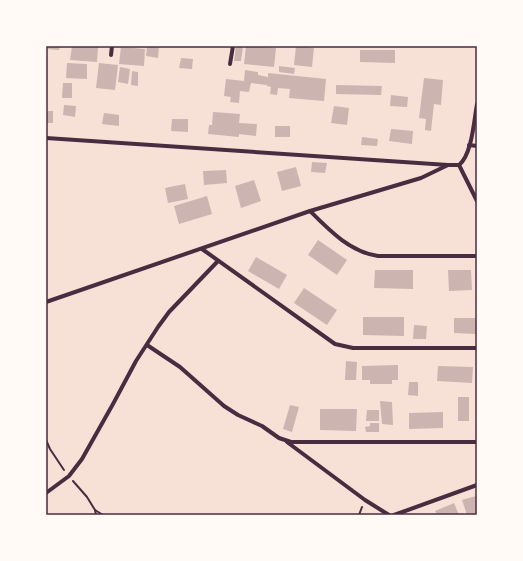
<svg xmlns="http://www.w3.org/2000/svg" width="523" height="561" viewBox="0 0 523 561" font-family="'Noto Sans',sans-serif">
  <rect width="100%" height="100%" fill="#f7e1d7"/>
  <g fill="#ccb4b1">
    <polygon points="46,46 60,46 59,50 46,49"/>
    <polygon points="72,46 98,47 97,62 70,60"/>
    <polygon points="147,46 159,46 158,58 146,56"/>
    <polygon points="236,46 243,46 241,61 234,61"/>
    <polygon points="246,46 276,48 274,67 244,64"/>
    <polygon points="296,46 314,48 312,67 294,65"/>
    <polygon points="121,47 145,49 144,66 119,64"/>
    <polygon points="360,50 395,50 395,63 360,62"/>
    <polygon points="181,58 193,59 192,69 179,68"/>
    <polygon points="67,63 87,64 87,79 66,78"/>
    <polygon points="99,63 118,65 115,90 96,88"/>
    <polygon points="279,66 295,68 294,74 279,72"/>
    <polygon points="120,67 130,69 128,84 118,82"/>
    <polygon points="245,70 258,72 258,75 268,77 268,73 326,79 324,101 289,98 290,89 278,88 277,95 270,94 271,87 267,86 267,85 251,83 249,92 240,91 239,103 230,102 231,97 224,96 226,79 244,81"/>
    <polygon points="132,71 138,72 138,86 131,85"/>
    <polygon points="424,78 443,80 441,105 434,104 431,131 425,130 426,119 419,118"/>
    <polygon points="63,83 72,83 72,98 62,98"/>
    <polygon points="336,85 382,86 381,95 336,94"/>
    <polygon points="391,95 408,97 407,107 390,106"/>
    <polygon points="64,105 76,106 75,117 63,115"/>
    <polygon points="334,106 349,108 347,125 331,123"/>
    <rect x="46" y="111" width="7" height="12"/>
    <polygon points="213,112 240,114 239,123 257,124 256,136 239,134 239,137 208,134 209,125 212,125"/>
    <polygon points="104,113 119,115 119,126 102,124"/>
    <polygon points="172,119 188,119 188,132 171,131"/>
    <rect x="275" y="126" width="15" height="11"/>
    <polygon points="391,129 413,131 412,144 389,141"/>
    <polygon points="362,137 378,139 377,146 361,145"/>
    <polygon points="312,162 327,163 325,173 311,172"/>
    <polygon points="296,167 301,186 282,191 277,172"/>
    <polygon points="226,170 227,183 204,185 203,171"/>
    <polygon points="254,180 261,201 241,208 235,186"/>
    <polygon points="185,184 188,199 168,203 165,188"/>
    <polygon points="207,196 212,214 179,224 174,206"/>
    <polygon points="318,240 347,260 337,275 308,255"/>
    <polygon points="256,257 287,275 279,289 248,271"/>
    <polygon points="375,270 413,270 413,289 374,288"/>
    <polygon points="448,270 471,270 472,290 449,291"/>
    <polygon points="304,288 337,310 327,325 294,303"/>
    <polygon points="363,317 404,317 404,336 363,335"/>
    <polygon points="454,318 477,318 477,334 454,333"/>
    <polygon points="414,325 427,326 426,339 413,339"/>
    <polygon points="346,361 357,362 356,380 345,380"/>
    <polygon points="398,365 398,380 392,380 392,384 370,384 370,380 362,380 362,366"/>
    <polygon points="438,366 473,367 472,383 437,381"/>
    <polygon points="409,382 418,382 418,396 408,395"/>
    <rect x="458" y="397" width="11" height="24"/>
    <polygon points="380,401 392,402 393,425 382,424"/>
    <polygon points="290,405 299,407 292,432 283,429"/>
    <polygon points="320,409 357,409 356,431 320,430"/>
    <polygon points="367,410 379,410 379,421 366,421"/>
    <polygon points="443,412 443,428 409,429 409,413"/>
    <polygon points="370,423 379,423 379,432 366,432 365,427 370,426"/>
    <polygon points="476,496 477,515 467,515 462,500"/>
    <polygon points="454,503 459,515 437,515 435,511"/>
  </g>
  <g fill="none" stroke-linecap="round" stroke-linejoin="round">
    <g stroke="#4a2c40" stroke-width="2">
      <polyline points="46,440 50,449 64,470"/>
      <polyline points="73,481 87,497 95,510 103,515"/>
      <polyline points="95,510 96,515"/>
      <polyline points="359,515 362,507"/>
    </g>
    <g stroke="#4a2c40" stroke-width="4">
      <polyline points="111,55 112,46"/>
      <polyline points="230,64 233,46"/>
      <polyline points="46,138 448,165 459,165"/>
      <polyline points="469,145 477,146"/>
      <path d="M459 165C472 155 474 120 477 104"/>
      <polyline points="459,165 477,201"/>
      <path d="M310 211C329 230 350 252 378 256H477"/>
      <polyline points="202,249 335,344 353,348 477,348"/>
      <polyline points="46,302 310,211 421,178 448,165"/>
      <polyline points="147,345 180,367 224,406 238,415 262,426 279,438 291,442 477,442"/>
      <polyline points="287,442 365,500 389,515"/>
      <polyline points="46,493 69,476 82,459 113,404 136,361 158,327 169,312 218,261"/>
      <polyline points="394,515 477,485"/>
    </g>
  </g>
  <rect width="523" height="561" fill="none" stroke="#fffaf5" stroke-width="94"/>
  <rect x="47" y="47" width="429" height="467" fill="none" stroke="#4a2c40" stroke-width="1.5"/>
</svg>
